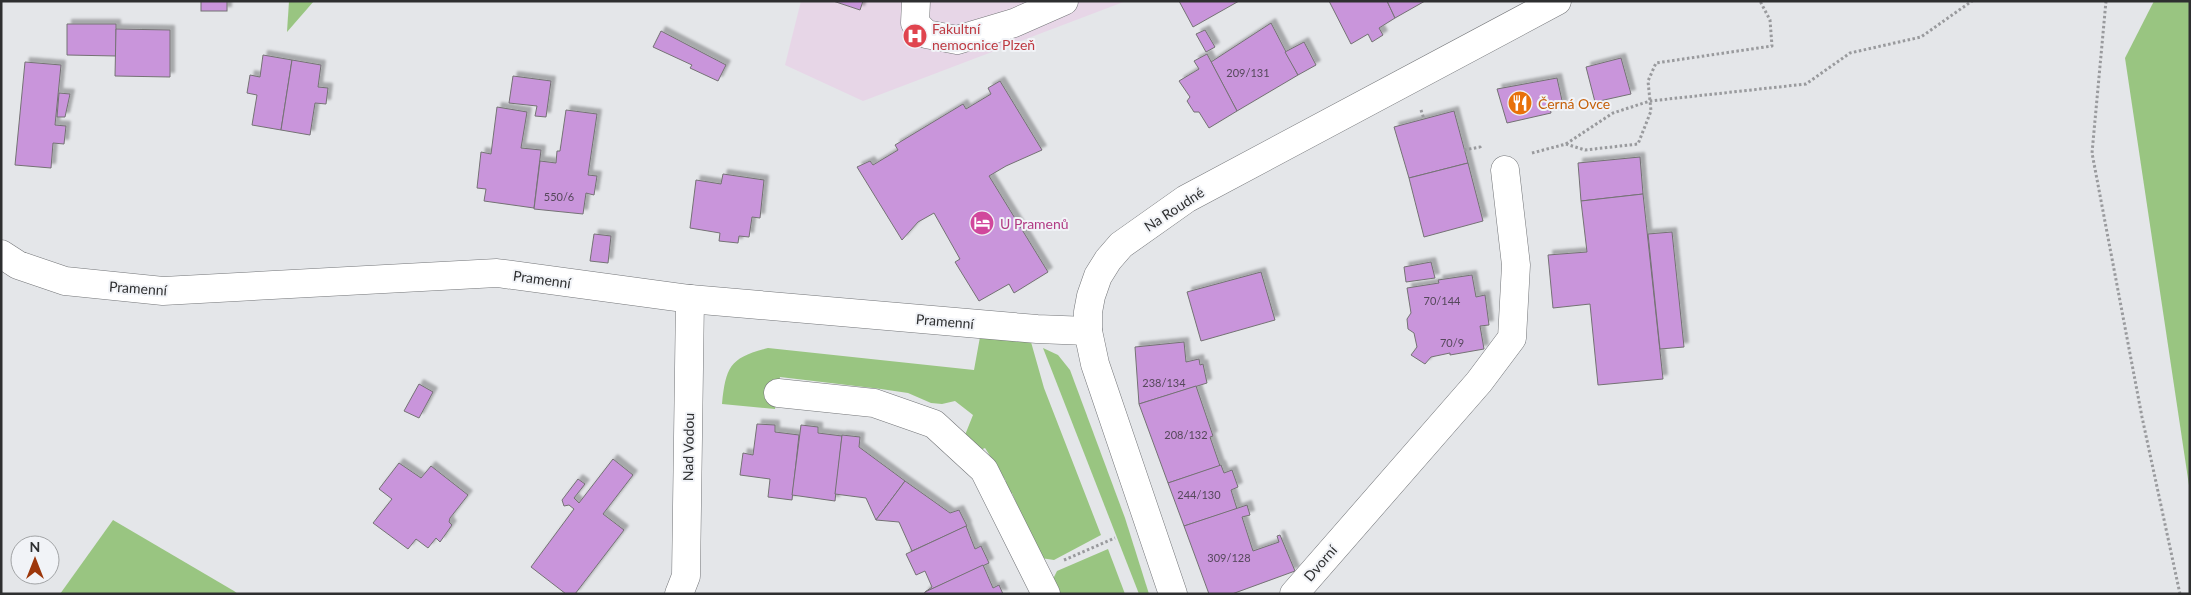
<svg xmlns="http://www.w3.org/2000/svg" width="2191" height="595" viewBox="0 0 2191 595" font-family="Lato,sans-serif">
  <defs>
    <filter id="shadow"><feDropShadow dx="4.5" dy="-4.5" stdDeviation="1" flood-color="#0004"/></filter>
  </defs>
  <rect width="100%" height="100%" fill="#e4e6e9"/>
  <polygon fill="#e7d6e7" points="801,1 1126,1 863,101 785,65"/>
  <g fill="#99c581">
    <polygon points="289,1 314,1 287,32"/>
    <polygon points="2154,1 2190,1 2190,492 2125,58"/>
    <path d="M980 337 1031 342 1044 388 1101 535 1054 560 1041 558 1012 493 1003 497 997 485 1006 481 985 448 976 452 965 435 973 415 955 401 942 404 931 403 908 393 881 389 780 377 775 409 722 404C726 366 730 358 768 348L974 370Z"/>
    <polygon points="1043,348 1058,355 1070,370 1125,518 1149,594 1139,594"/>
    <polygon points="113,520 234,591 238,594 60,594"/>
    <polygon points="1108,549 1125,594 1059,594 1053,579 1057,571"/>
  </g>
  <g fill="#c995db" stroke="#747274" filter="url(#shadow)">
    <rect x="201" y="1" width="26" height="10"/>
    <polygon points="833,1 863,1 860,10"/>
    <polygon points="1179,1 1239,1 1193,27"/>
    <polygon points="1329,1 1387,1 1395,18 1379,28 1383,35 1372,42 1368,34 1351,44"/>
    <polygon points="1387,1 1425,1 1395,18"/>
    <polygon points="1271,23 1298,75 1237,111 1211,62"/>
    <polygon points="67,24 116,24 116,56 67,55"/>
    <polygon points="116,29 170,30 170,77 115,76"/>
    <polygon points="1205,30 1215,47 1206,52 1196,34"/>
    <polygon points="661,31 726,65 718,81 690,68 692,65 653,47"/>
    <polygon points="1304,42 1316,65 1298,75 1285,52"/>
    <polygon points="1207,54 1237,111 1209,128 1199,112 1194,112 1187,101 1190,97 1179,81 1199,69 1194,61"/>
    <polygon points="263,55 292,60 281,130 252,125 257,95 247,93 250,75 260,77"/>
    <polygon points="1621,58 1631,94 1595,102 1586,67"/>
    <polygon points="292,60 321,65 318,87 328,88 326,104 315,103 310,135 281,130"/>
    <polygon points="25,62 61,65 55,125 66,126 64,144 53,143 51,168 15,165"/>
    <polygon points="513,76 551,81 546,117 535,116 537,106 509,103"/>
    <polygon points="1557,78 1563,105 1550,107 1551,113 1507,123 1497,89"/>
    <polygon points="1000,81 1042,150 1006,166 989,176 1048,272 1014,293 1009,284 979,301 955,262 960,259 934,213 918,222 902,240 857,167 870,161 873,165 898,150 895,145 963,104 966,109 991,94 988,88"/>
    <polygon points="59,93 70,94 65,117 57,117"/>
    <polygon points="497,107 527,112 521,148 541,150 534,208 484,201 486,189 477,188 481,152 491,154"/>
    <polygon points="566,110 597,114 588,175 597,176 594,195 586,193 583,214 534,209 540,161 556,163 557,151 560,151"/>
    <polygon points="1454,111 1468,163 1409,178 1394,127"/>
    <polygon points="1640,157 1643,194 1581,201 1578,163"/>
    <polygon points="1468,163 1483,221 1424,237 1409,178"/>
    <polygon points="723,174 764,180 760,218 752,217 749,237 739,236 738,243 719,241 720,233 690,228 696,180 721,184"/>
    <polygon points="1643,194 1663,379 1598,385 1590,304 1553,308 1548,255 1587,252 1581,201"/>
    <polygon points="1672,232 1684,347 1660,349 1648,234"/>
    <polygon points="594,234 611,236 608,263 590,261"/>
    <polygon points="1431,262 1435,278 1406,282 1404,267"/>
    <polygon points="1261,272 1275,320 1201,341 1187,292"/>
    <polygon points="1472,275 1476,297 1485,295 1489,325 1480,326 1484,349 1450,355 1450,353 1431,357 1425,364 1411,355 1417,347 1414,333 1408,329 1407,319 1411,313 1407,288 1439,283 1438,280"/>
    <polygon points="1184,342 1186,362 1199,359 1200,365 1203,364 1207,383 1139,404 1135,347"/>
    <polygon points="419,384 433,392 419,418 404,411"/>
    <polygon points="1196,386 1213,436 1210,437 1220,466 1168,483 1139,404"/>
    <polygon points="757,424 775,425 775,432 799,435 792,500 768,497 770,479 740,475 743,453 753,455"/>
    <polygon points="801,425 818,427 818,433 842,436 835,501 792,495"/>
    <polygon points="842,435 860,437 859,447 905,481 876,520 866,498 835,494"/>
    <polygon points="613,459 633,475 603,514 624,530 575,594 566,594 531,567 574,509 569,505 564,506 562,500 578,479 585,484 574,498 579,503"/>
    <polygon points="399,463 421,478 431,466 468,495 450,518 449,522 452,525 440,542 436,538 428,548 416,539 408,549 373,523 392,499 379,489"/>
    <polygon points="1221,465 1224,473 1232,470 1238,487 1231,490 1237,509 1184,526 1168,483"/>
    <polygon points="905,481 950,513 959,510 967,526 912,551 899,522 876,520"/>
    <polygon points="1247,505 1250,515 1242,517 1253,551 1279,542 1277,536 1280,535 1295,571 1232,594 1209,594 1184,526"/>
    <polygon points="966,526 975,549 981,546 989,563 925,592 932,587 925,571 916,575 906,554"/>
    <polygon points="983,565 993,588 999,585 1003,594 924,594 925,592"/>
  </g>
  <g fill="none" stroke-linecap="round" stroke-linejoin="round">
    <defs>
      <g id="minor">
        <polyline points="916,1 915,23 926,34 957,40 1014,23 1064,1"/>
        <polyline points="1,254 18,265 65,281 163,291 497,273 690,299 1037,329 1088,331"/>
        <polyline points="778,393 874,403 934,424 984,470 1046,594"/>
        <polyline points="679,594 686,576 690,299"/>
        <polyline points="1173,594 1095,364 1088,331 1088,312 1091,296 1098,276 1108,260 1121,245 1186,199 1557,1"/>
        <polyline points="1294,594 1479,382 1512,338 1516,265 1505,170"/>
      </g>
    </defs>
    <use href="#minor" stroke="#737578" stroke-width="29"/>
    <g stroke="#999a9d" stroke-width="3" stroke-dasharray="2.5 2.5" stroke-linecap="butt">
      <polyline points="2106,1 2092,153 2142,417 2180,594"/>
      <polyline points="1421,110 1424,119"/>
      <polyline points="1566,144 1613,113 1650,101 1806,84 1850,53 1921,37 1972,1"/>
      <polyline points="1464,150 1480,147 1481,150"/>
      <polyline points="1532,153 1566,144 1585,150 1638,144 1651,111 1648,81 1656,63 1772,46 1770,20 1760,1"/>
      <polyline points="1064,560 1115,538"/>
    </g>
    <use href="#minor" stroke="#fff" stroke-width="28"/>
  </g>
  <defs>
    <symbol id="hospital-disc" viewBox="-11 -11 22 22"><circle r="9.5" fill="#e0444e" stroke="#f1f3f7"/><path d="M-5-5h3v3.5h4V-5h3V5h-3V1.5h-4V5h-3Z" fill="#fff"/></symbol>
    <symbol id="restaurant-disc" viewBox="-11 -11 22 22"><circle r="9.5" fill="#e8710a" stroke="#f1f3f7"/><path d="M-5-6h1v4h1v-4h1v4h1v-4h1v5L-1.5 .5V6h-2V.5L-5-1ZM5-6V6H3V1.5H1.5Q1.5-4 5-6Z" fill="#fff"/></symbol>
    <symbol id="hotel-disc" viewBox="-11 -11 22 22"><circle r="9.5" fill="#d1479c" stroke="#f1f3f7"/><path d="M-6-4.5h1.5V1H6V5H4.5V3h-9V5H-6ZM-4 0a1.8 1.8 0 1 1 3.6 0ZM.5 0V-2.5h3Q6-2.5 6 0Z" fill="#fff"/></symbol>
  </defs>
  <g fill-rule="evenodd">
    <use href="#hospital-disc" x="901" y="22" width="28" height="28"/>
    <use href="#restaurant-disc" x="1506" y="89" width="28" height="28"/>
    <use href="#hotel-disc" x="968" y="209" width="28" height="28"/>
  </g>
  <g text-anchor="middle" dominant-baseline="central" stroke-width="4" stroke-linejoin="round" paint-order="stroke">
    <g font-size="11" fill="#55485b">
      <text x="1248" y="72">209/131</text>
      <text x="559" y="196">550/6</text>
      <text x="1442" y="300">70/144</text>
      <text x="1452" y="342">70/9</text>
      <text x="1164" y="382">238/134</text>
      <text x="1186" y="434">208/132</text>
      <text x="1199" y="494">244/130</text>
      <text x="1229" y="557">309/128</text>
    </g>
    <g font-size="14" fill="#be3a42" stroke="#f1f3f7" text-anchor="start">
      <text x="932" y="28">Fakultní<tspan x="932" dy="16">nemocnice Plzeň</tspan></text>
    </g>
    <g font-size="14" fill="#c56008" stroke="#f1f3f7" text-anchor="start">
      <text x="1538" y="103">Černá Ovce</text>
    </g>
    <g font-size="14" fill="#2e2f30" stroke="#f1f3f7">
      <text transform="translate(1174 209) rotate(-33)">Na Roudné</text>
      <text transform="translate(542 279) rotate(8)">Pramenní</text>
      <text transform="translate(138 288) rotate(4)">Pramenní</text>
      <text transform="translate(945 321) rotate(5)">Pramenní</text>
      <text transform="translate(688 447) rotate(-89)">Nad Vodou</text>
      <text transform="translate(1320 563) rotate(-49)">Dvorní</text>
    </g>
    <g font-size="14" fill="#b23c85" stroke="#f1f3f7" text-anchor="start">
      <text x="1000" y="223">U Pramenů</text>
    </g>
  </g>
  <rect width="2191" height="595" fill="none" stroke="#2e2f30" stroke-width="5"/>
  <g transform="translate(35 560)"><circle r="24" fill="#f1f3f7" stroke="#a3a5a7"/>
  <path d="M0-4L9 19L0 12L-9 19Z" fill="#9d370b"/>
  <text y="-8" font-size="14" font-weight="bold" text-anchor="middle" fill="#2e2f30">N</text>
  </g>
</svg>
